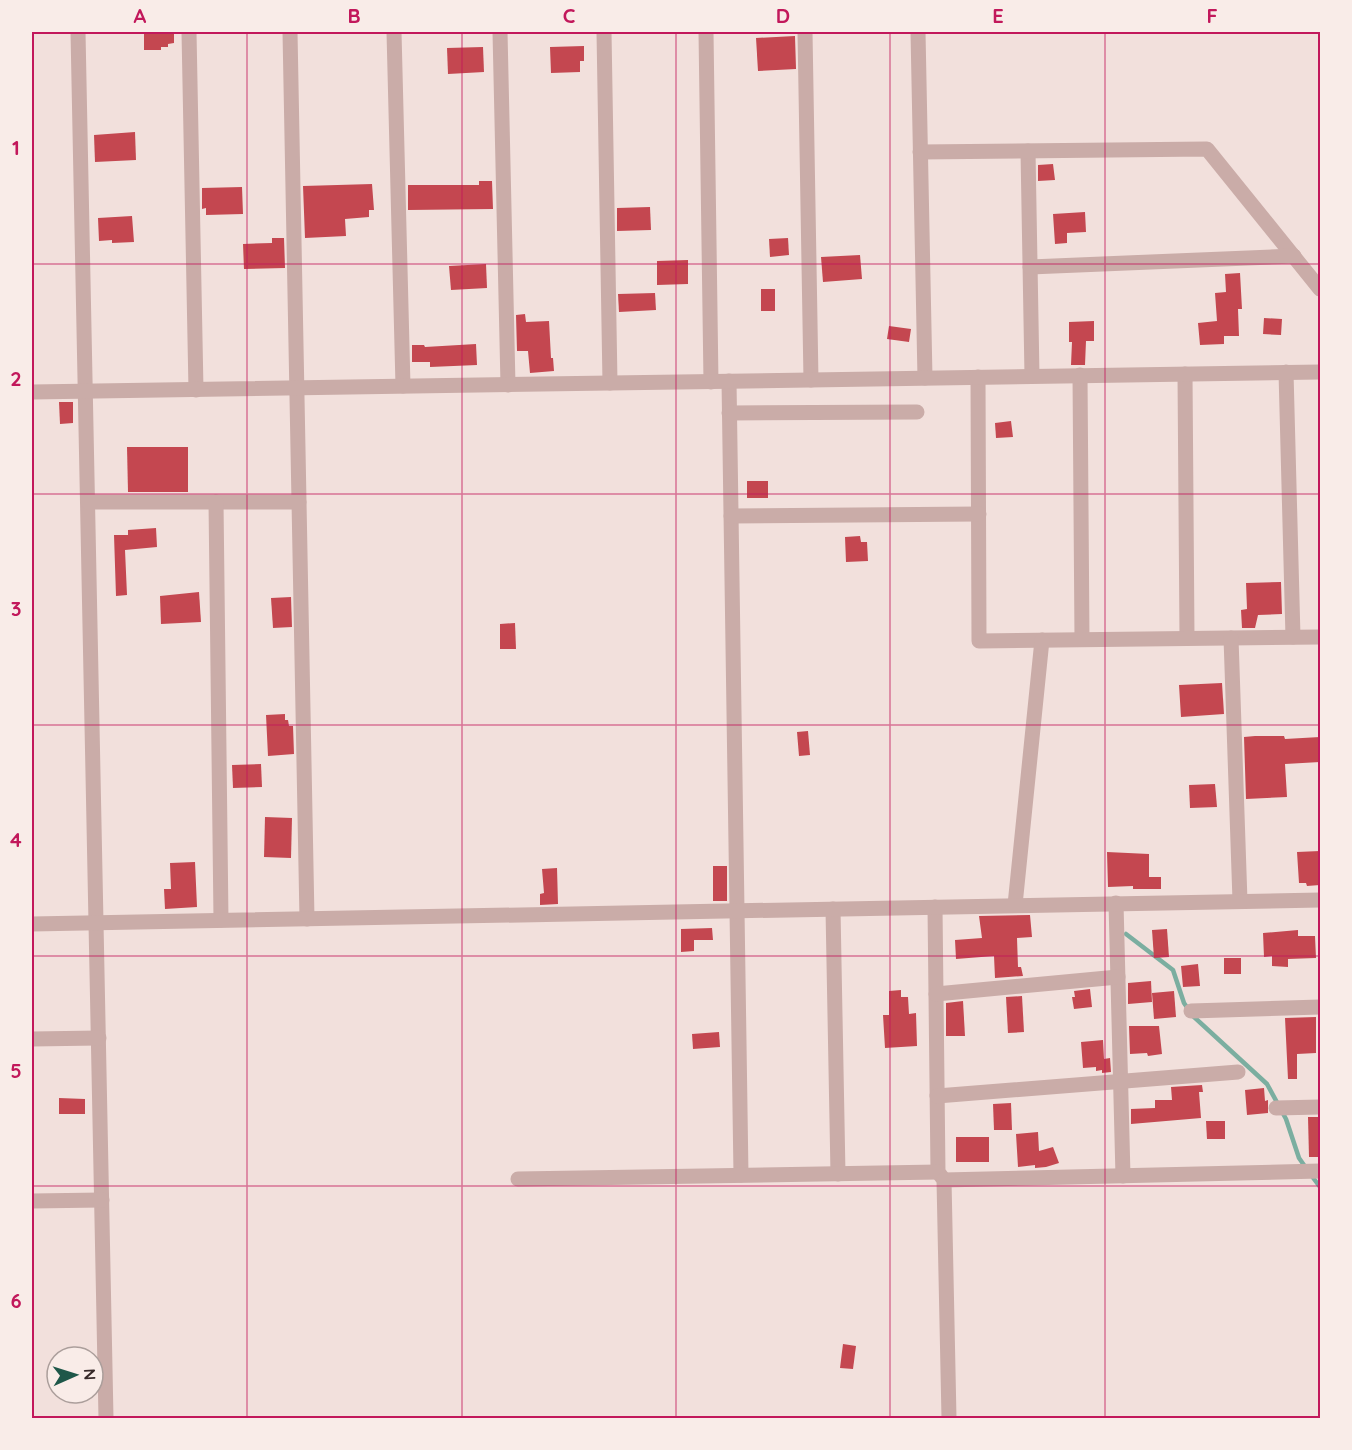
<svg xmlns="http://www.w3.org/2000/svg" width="1352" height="1450" viewBox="0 0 1352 1450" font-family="Quicksand,sans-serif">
  <rect width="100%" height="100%" fill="#f2e0dc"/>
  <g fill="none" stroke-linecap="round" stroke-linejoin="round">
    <g stroke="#7baea0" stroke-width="4.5">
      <polyline points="1126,934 1173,970 1184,1003 1193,1016 1267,1084 1286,1119 1299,1158 1306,1168"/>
      <polyline points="1311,1175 1320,1187"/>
    </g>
  </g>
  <g fill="#c44750">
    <polygon points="144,32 174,32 174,43 168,44 168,47 161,47 161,50 144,50"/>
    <polygon points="795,36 796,69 758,71 756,38"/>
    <polygon points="584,46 584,61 580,61 580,72 551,73 550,47"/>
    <polygon points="483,47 484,72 448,74 447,48"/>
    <polygon points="135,132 136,160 95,162 94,135"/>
    <polygon points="1053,164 1055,180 1038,181 1038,165"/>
    <polygon points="479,181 492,181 493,209 408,210 408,185 479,185"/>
    <polygon points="372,184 374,210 369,210 369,217 345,219 346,236 305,238 303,186"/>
    <polygon points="242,187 243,214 206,215 206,208 202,209 202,188"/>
    <polygon points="650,207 651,230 617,231 617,208"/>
    <polygon points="1085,212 1086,232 1067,233 1067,243 1055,244 1053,214"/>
    <polygon points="132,216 134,242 112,243 112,240 99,241 98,218"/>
    <polygon points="272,238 284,238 285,268 244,269 243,244 272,243"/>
    <polygon points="788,238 789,255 770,257 769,239"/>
    <polygon points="860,255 862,279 823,282 821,257"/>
    <polygon points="688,260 688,284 657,285 657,261"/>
    <polygon points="486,264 487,288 451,290 449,266"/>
    <polygon points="1240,273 1242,309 1238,309 1239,336 1224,336 1224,344 1200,345 1198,323 1217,321 1215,293 1226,292 1225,274"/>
    <rect x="761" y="289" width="14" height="22"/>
    <polygon points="655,293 656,310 619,312 618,294"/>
    <polygon points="525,314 526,322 549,321 551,358 553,358 554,371 530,373 528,351 517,351 516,315"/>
    <polygon points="1264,318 1282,319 1281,335 1263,334"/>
    <polygon points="1094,321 1094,341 1086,341 1085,365 1071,365 1072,342 1069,342 1069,322"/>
    <polygon points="889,326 911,329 909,342 887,339"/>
    <polygon points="476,344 477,365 430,367 430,362 412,362 412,345 424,345 425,347"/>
    <polygon points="59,402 73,402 73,423 60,424"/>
    <polygon points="1011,421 1013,437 996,438 995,423"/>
    <polygon points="127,447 188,447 188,492 128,492"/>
    <rect x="747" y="481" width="21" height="17"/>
    <polygon points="156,528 157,547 125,550 127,595 116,596 114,535 128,535 128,530"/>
    <polygon points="860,536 861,542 867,542 868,561 846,562 845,537"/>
    <polygon points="1281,582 1282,614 1258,615 1255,628 1242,628 1241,610 1247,609 1246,583"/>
    <polygon points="199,592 201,622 161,624 160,596"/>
    <polygon points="291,597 292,627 273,628 271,598"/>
    <polygon points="515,623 516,649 500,649 500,624"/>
    <polygon points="1222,683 1224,714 1181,717 1179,685"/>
    <polygon points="285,714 285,720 288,720 289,726 293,726 294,754 268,756 266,715"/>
    <polygon points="808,731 810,755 799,756 797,732"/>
    <polygon points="1255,736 1284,736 1285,739 1320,737 1320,762 1285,764 1287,797 1246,799 1244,737"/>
    <polygon points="261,764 262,787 233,788 232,765"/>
    <polygon points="1215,784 1217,807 1190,808 1189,785"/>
    <polygon points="265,817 292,818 291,858 264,857"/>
    <polygon points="1320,851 1320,885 1307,886 1306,883 1299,883 1297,852"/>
    <polygon points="1107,852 1149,854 1149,877 1161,877 1161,889 1133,889 1133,886 1108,887"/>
    <polygon points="195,862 197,907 165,909 164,889 171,889 170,863"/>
    <rect x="713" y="866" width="14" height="35"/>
    <polygon points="557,868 558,904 540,905 540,894 544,893 542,869"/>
    <polygon points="1030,915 1032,937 1017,938 1018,967 1021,967 1023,976 995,978 994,956 956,959 955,940 982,938 979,916"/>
    <polygon points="712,928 713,940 694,940 694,951 681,952 681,929"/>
    <polygon points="1167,929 1169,957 1154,958 1152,930"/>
    <polygon points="1298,930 1298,936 1315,936 1316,958 1288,959 1288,967 1272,966 1272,956 1264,957 1263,933"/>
    <rect x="1224" y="958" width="17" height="16"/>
    <polygon points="1198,964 1200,986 1183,987 1181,966"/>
    <polygon points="1151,981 1152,1002 1128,1004 1128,983"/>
    <polygon points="1090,989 1092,1007 1074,1009 1072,997 1075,997 1074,991"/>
    <polygon points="901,990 901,997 908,997 909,1014 916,1013 917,1046 885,1048 883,1015 889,1015 889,991"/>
    <polygon points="1174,991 1176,1017 1154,1019 1152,993"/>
    <polygon points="1022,996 1024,1032 1008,1033 1006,997"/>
    <polygon points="963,1001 965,1036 946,1036 946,1003"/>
    <polygon points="1316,1017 1316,1053 1297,1054 1297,1079 1288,1079 1285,1018"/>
    <polygon points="1129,1026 1159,1026 1162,1054 1148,1056 1147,1053 1130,1054"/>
    <polygon points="719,1032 720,1047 693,1049 692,1034"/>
    <polygon points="1103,1040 1104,1059 1110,1058 1111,1072 1102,1073 1102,1070 1096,1071 1096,1067 1083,1068 1081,1042"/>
    <polygon points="1202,1085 1203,1092 1199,1092 1201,1118 1131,1124 1131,1109 1155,1108 1155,1100 1172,1100 1171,1087"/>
    <polygon points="1264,1088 1265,1101 1268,1100 1268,1113 1247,1115 1245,1090"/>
    <polygon points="59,1098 85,1099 85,1114 59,1114"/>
    <polygon points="1011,1103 1012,1130 994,1130 993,1104"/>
    <polygon points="1308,1117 1320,1117 1320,1157 1309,1157"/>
    <polygon points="1206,1121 1225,1121 1225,1139 1207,1139"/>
    <polygon points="1038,1132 1039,1151 1053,1147 1059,1163 1046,1167 1035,1168 1035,1165 1018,1167 1016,1134"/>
    <rect x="956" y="1137" width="33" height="25"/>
    <polygon points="843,1344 856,1346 853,1369 840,1368"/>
  </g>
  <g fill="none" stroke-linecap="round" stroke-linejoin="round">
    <g stroke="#caaca8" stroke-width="15">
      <polyline points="78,32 106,1418"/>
      <polyline points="189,32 196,390"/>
      <polyline points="290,32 307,919"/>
      <polyline points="394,32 403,386"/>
      <polyline points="500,32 508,385"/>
      <polyline points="604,32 610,383"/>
      <polyline points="706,32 711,382"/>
      <polyline points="805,32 811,380"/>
      <polyline points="918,32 925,378"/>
      <polyline points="1028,151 1032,376"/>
      <polyline points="920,152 1207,149 1320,289"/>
      <polyline points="1030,267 1294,256"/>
      <polyline points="1286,372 1293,637"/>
      <polyline points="1185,374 1187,638"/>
      <polyline points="1080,375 1082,639"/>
      <polyline points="978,377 979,641 1320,637"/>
      <polyline points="729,381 741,1175"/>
      <polyline points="32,392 1320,372"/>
      <polyline points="729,413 917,412"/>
      <polyline points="88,502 299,502"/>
      <polyline points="216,502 221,920"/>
      <polyline points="731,516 979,514"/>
      <polyline points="1231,638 1240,901"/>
      <polyline points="1116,903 1123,1176"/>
      <polyline points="1015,905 1042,640"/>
      <polyline points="935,907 938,1172 944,1180 949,1418"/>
      <polyline points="833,909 838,1174"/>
      <polyline points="32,924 1320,900"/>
      <polyline points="936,994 1118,977"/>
      <polyline points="1191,1011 1320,1007"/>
      <polyline points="32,1039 99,1038"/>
      <polyline points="937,1096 1238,1072"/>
      <polyline points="1276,1108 1320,1107"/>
      <polyline points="518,1179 938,1172"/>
      <polyline points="944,1180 1320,1171"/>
      <polyline points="32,1201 102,1200"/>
    </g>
  </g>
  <path fill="none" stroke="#c2185b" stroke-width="1.5" stroke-opacity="0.55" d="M247 32V1418M462 32V1418M676 32V1418M890 32V1418M1105 32V1418M32 264H1320M32 494H1320M32 725H1320M32 956H1320M32 1186H1320"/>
  <rect width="1352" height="1450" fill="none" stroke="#f9ece8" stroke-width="66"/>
  <g transform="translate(75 1375) rotate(87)"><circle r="28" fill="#f9ece8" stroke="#ab9e9b" stroke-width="1.5"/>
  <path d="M0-4.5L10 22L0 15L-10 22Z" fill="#1e5749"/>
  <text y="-9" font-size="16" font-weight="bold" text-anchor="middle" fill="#362828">N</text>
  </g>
  <rect x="33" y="33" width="1286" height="1384" fill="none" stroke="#c2185b" stroke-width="2"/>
  <g font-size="20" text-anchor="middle" font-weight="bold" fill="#c2185b">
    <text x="140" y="23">A</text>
    <text x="354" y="23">B</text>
    <text x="569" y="23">C</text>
    <text x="783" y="23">D</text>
    <text x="998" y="23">E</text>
    <text x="1212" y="23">F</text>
    <text x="16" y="155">1</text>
    <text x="16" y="386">2</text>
    <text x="16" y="616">3</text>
    <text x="16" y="847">4</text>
    <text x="16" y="1078">5</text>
    <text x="16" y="1308">6</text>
  </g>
</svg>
